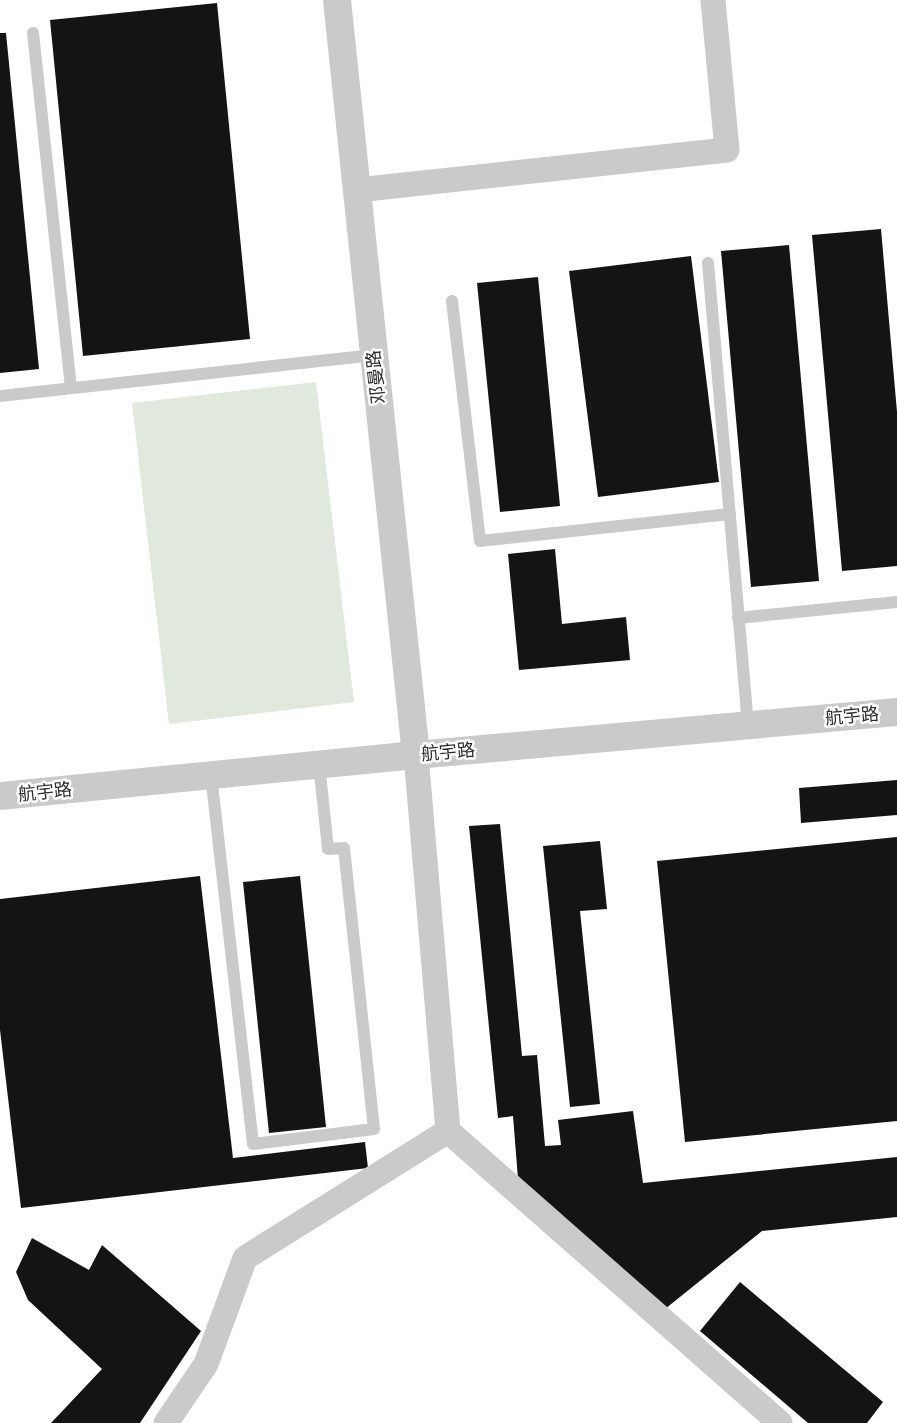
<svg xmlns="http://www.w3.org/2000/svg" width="897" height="1423" viewBox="0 0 897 1423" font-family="Karla,'Noto Sans SC',sans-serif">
  <rect width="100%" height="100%" fill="#fff"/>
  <polygon fill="#e0e9db" points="316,382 354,702 169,724 132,403"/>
  <g fill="#141414">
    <polygon points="217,3 250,339 83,356 50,20"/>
    <polygon points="0,33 6,33 39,369 0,373"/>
    <polygon points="881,229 897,412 897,566 842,571 812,235"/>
    <polygon points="789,245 819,581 751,587 721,251"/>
    <polygon points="691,256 719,482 598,497 569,271"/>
    <polygon points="538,277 560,506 500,512 477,283"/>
    <polygon points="555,549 562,624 626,617 630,660 519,670 508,554"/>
    <polygon points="897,780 897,815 801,823 799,788"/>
    <polygon points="500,824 522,1056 537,1055 545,1146 561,1145 558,1120 633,1111 643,1183 897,1157 897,1217 762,1231 665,1309 518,1179 513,1116 498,1118 469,826"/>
    <polygon points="897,837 897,1121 685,1142 657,861"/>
    <polygon points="600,841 607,909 580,911 600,1104 570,1107 543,846"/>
    <polygon points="200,876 233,1158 365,1142 368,1168 21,1208 0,1030 0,899"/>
    <polygon points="300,876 326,1127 269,1133 243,882"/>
    <polygon points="32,1238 89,1270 102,1245 201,1331 140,1423 51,1423 102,1369 28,1300 16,1272"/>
    <polygon points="740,1282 883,1402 867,1423 808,1423 700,1331"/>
  </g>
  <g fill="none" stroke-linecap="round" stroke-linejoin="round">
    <g stroke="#cacaca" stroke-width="12">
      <polyline points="33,33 71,388"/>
      <polyline points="708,263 748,725"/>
      <polyline points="452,301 480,541 730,514"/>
      <polyline points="0,396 374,355"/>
      <polyline points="738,618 897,602"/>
      <polyline points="211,775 253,1144 374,1129 344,848 328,849 319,764"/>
    </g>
    <g stroke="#cacaca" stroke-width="25">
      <polyline points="357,190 727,150 713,0"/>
      <polyline points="448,1131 780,1423"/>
      <polyline points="166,1423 206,1364 245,1258 448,1131 416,755"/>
    </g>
    <g stroke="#cacaca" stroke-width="28">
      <polyline points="337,0 416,755"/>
      <polyline points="0,796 416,755 897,712"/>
    </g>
  </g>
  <g text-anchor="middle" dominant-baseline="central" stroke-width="5" stroke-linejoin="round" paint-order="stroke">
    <g font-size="18" fill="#2d2d2d" stroke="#fff">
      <text transform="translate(376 377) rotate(-96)">邓曼路</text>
      <text transform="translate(852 716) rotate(-5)">航宇路</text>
      <text transform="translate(448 752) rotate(-5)">航宇路</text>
      <text transform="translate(45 792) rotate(-6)">航宇路</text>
    </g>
  </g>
</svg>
